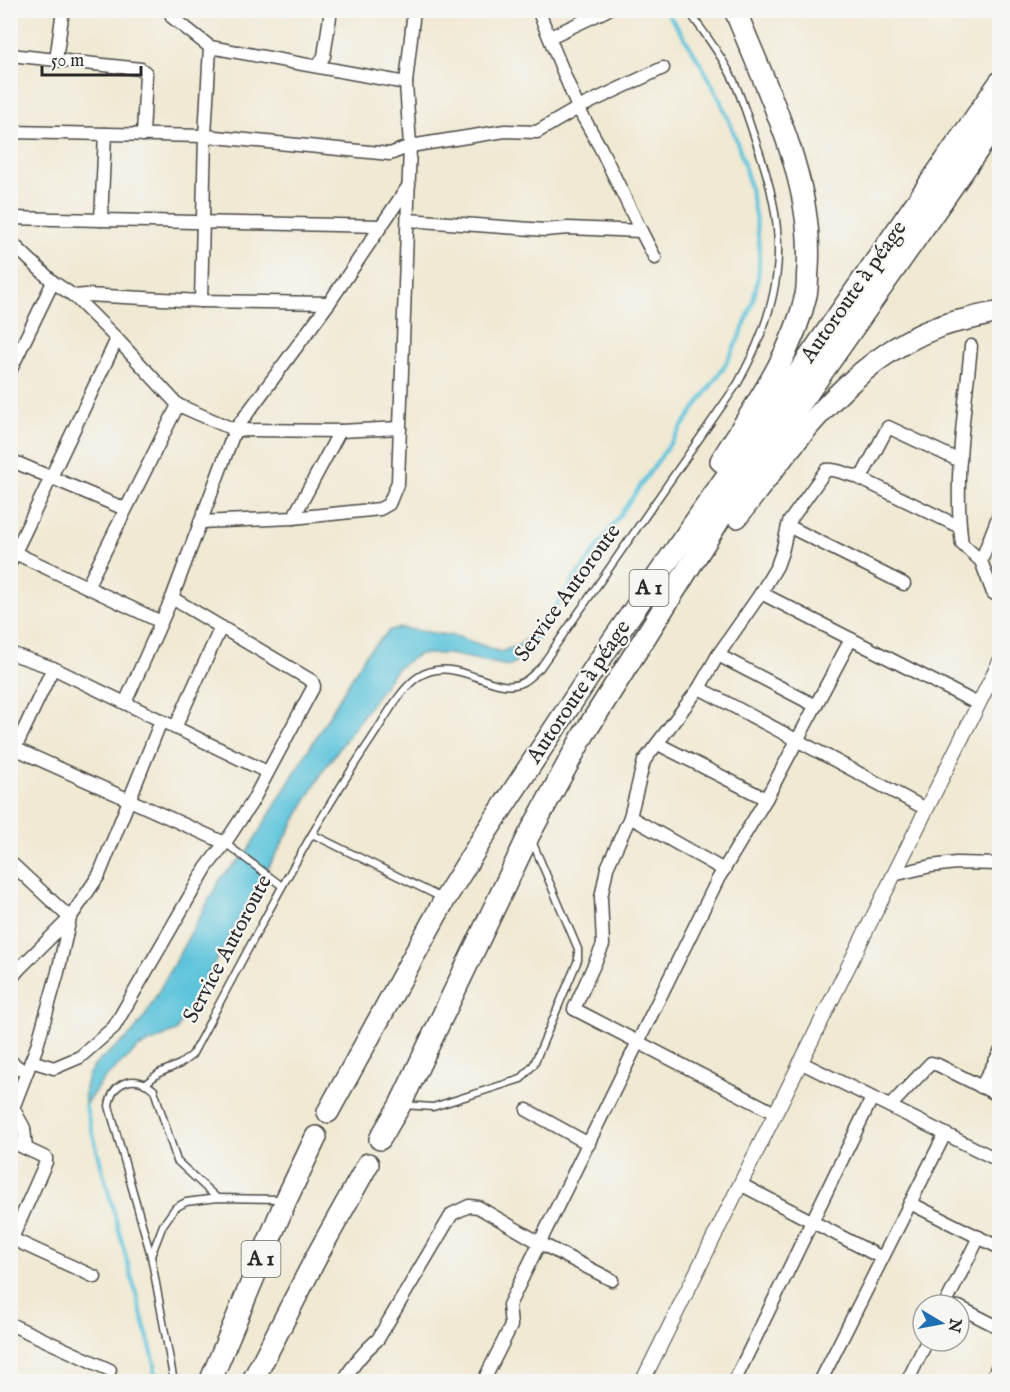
<svg xmlns="http://www.w3.org/2000/svg" width="1010" height="1392" viewBox="0 0 1010 1392" font-family="'IM FELL English',serif">
  <rect width="100%" height="100%" fill="#f6f6f2"/>
  <filter id="ink" filterUnits="userSpaceOnUse"><feTurbulence type="fractalNoise" baseFrequency=".0167" numOctaves="2"/><feDisplacementMap in="SourceGraphic" scale="12" xChannelSelector="R" yChannelSelector="G"/><feConvolveMatrix kernelMatrix="1 2 1 2 8 2 1 2 1" color-interpolation-filters="sRGB"/></filter>
  <filter id="wash" filterUnits="userSpaceOnUse"><feTurbulence type="fractalNoise" baseFrequency=".008" numOctaves="4" result="noise"/><feDisplacementMap in="SourceGraphic" scale="24" xChannelSelector="R" yChannelSelector="G"/><feGaussianBlur stdDeviation="1.35" result="paint"/><feColorMatrix in="noise" values="0 0 0 0 0 0 0 0 0 0 0 0 0 0 0 0 0 1.4 0 .05"/><feComposite in="paint" operator="in"/></filter>
  <g filter="url(#wash)">
    <rect width="100%" height="100%" fill="#f0e9d3"/>
    <path fill="#5ec4db" stroke="#447883" stroke-width="1.5" d="M402 628 459 637 500 652 519 645 531 635 538 640 528 654 509 666 449 654H419L396 669 323 771 176 1031 138 1048 102 1081 85 1105C81 1063 104 1060 130 1035 136 1030 140 1023 145 1016L221 878 247 852 366 654 390 630Z"/>
    <g fill="none" stroke-linecap="round" stroke-linejoin="round">
      <g stroke="#5ec4db" stroke-width="4">
        <path d="M534 637 724 367C740 337 753 311 758 277 761 256 758 230 754 209 741 132 711 73 665 10"/>
        <polyline points="85,1105 155,1364 154,1382"/>
      </g>
    </g>
  </g>
  <g filter="url(#ink)">
    <g fill="none" stroke-linecap="round" stroke-linejoin="round">
      <defs>
        <g id="service">
          <polyline points="312,834 442,898"/>
          <polyline points="225,843 282,886"/>
          <path d="M145 1084 159 1073 180 1064 192 1055C249 948 304 839 372 738 384 720 400 689 418 677 455 652 495 698 523 682 529 679 535 672 540 668L738 383C787 294 789 234 755 139 748 119 742 98 733 79 721 54 704 33 688 10"/>
          <polyline points="403,1105 433,1107 521,1079 534,1064 578,960 578,949 532,841"/>
          <path d="M151 1256 109 1106C112 1081 136 1073 154 1090L177 1161 217 1198"/>
          <polyline points="174,1382 151,1256 163,1225 175,1208 186,1202 217,1198 282,1199"/>
        </g>
        <g id="minor">
          <polyline points="171,10 172,17 210,47 205,136 201,301"/>
          <polyline points="538,10 578,108 663,68"/>
          <polyline points="550,37 607,10"/>
          <polyline points="10,55 141,69 146,73 143,135"/>
          <polyline points="56,60 63,10"/>
          <polyline points="318,66 324,56 331,10"/>
          <polyline points="406,83 414,10"/>
          <polyline points="10,132 205,136 390,154 410,146 505,131 537,132 578,108 600,147 641,231 568,228 545,230 408,220"/>
          <polyline points="10,218 381,226"/>
          <polyline points="101,220 105,134"/>
          <polyline points="641,231 655,258"/>
          <polyline points="10,241 53,282 74,296 86,295 201,301 329,303"/>
          <polyline points="74,296 117,339 178,405 235,430 340,431 400,428"/>
          <path d="M971 346C965 411 953 478 962 544L981 561"/>
          <polyline points="10,371 53,282"/>
          <polyline points="10,460 125,509"/>
          <polyline points="857,477 960,527"/>
          <polyline points="1000,512 981,561 993,593 1000,596"/>
          <polyline points="293,518 340,431"/>
          <polyline points="200,522 293,518 380,509 389,504 398,482 410,146 406,83 210,47"/>
          <polyline points="788,526 904,584"/>
          <polyline points="15,553 161,622"/>
          <polyline points="10,563 117,339"/>
          <polyline points="87,587 178,405"/>
          <polyline points="761,593 978,704"/>
          <polyline points="10,653 53,668 267,772"/>
          <polyline points="718,655 816,706"/>
          <polyline points="699,688 926,809"/>
          <polyline points="125,703 172,598 235,430 329,303 409,185"/>
          <polyline points="175,728 221,627"/>
          <polyline points="658,744 766,799"/>
          <polyline points="14,748 225,843"/>
          <polyline points="10,759 53,668"/>
          <polyline points="630,817 724,870"/>
          <polyline points="10,862 70,918 18,970 10,963"/>
          <polyline points="893,875 931,866 956,863 1000,864"/>
          <polyline points="10,980 18,970"/>
          <polyline points="10,1061 26,1073"/>
          <polyline points="31,1061 54,1068 80,1057 114,1027 206,868 225,843 252,802 314,686 312,681 172,598"/>
          <polyline points="800,1062 1000,1161"/>
          <polyline points="981,1087 1000,1052"/>
          <polyline points="890,1106 931,1063 938,1065 1000,1096"/>
          <polyline points="527,1110 589,1144"/>
          <path d="M775 1113 574 1009 603 945 601 898 607 868 630 817 644 761 699 688 718 655 761 593 777 566 782 552 789 522 826 470C839 468 850 478 862 476L888 427 960 461"/>
          <polyline points="10,1141 46,1158 46,1162 10,1243"/>
          <polyline points="26,1148 24,1128 13,1108 37,1046 58,972 70,918 99,875 161,721"/>
          <polyline points="740,1184 882,1258"/>
          <polyline points="910,1203 1000,1248"/>
          <polyline points="10,1238 95,1277"/>
          <polyline points="945,1305 979,1237"/>
          <polyline points="959,1307 1000,1328"/>
          <polyline points="10,1324 110,1370"/>
          <path d="M343 1382C353 1364 363 1352 378 1339L452 1214 469 1206 478 1207 540 1243 612 1280"/>
          <polyline points="483,1382 511,1326 509,1305 718,879 766,799 851,639"/>
          <polyline points="734,1382 872,1098"/>
          <polyline points="820,1382 945,1134"/>
          <polyline points="907,1382 927,1341"/>
          <polyline points="990,1382 1000,1362"/>
        </g>
        <polyline id="tertiary" points="642,1382 1000,661"/>
        <g id="motorway">
          <path d="M721 461C753 409 792 356 806 295 808 286 807 277 808 268 814 180 767 90 735 10"/>
          <path d="M737 517C797 439 865 338 968 319 978 317 989 313 1000 313"/>
          <polyline points="328,1112 445,899 487,831 609,646 1000,82"/>
          <polyline points="380,1139 400,1105 529,835 584,734 721,517 1000,118"/>
          <polyline points="210,1382 286,1200 316,1137"/>
          <polyline points="252,1382 319,1252 368,1164"/>
        </g>
      </defs>
      <use href="#service" stroke="#494844" stroke-width="9"/>
      <use href="#minor" stroke="#494844" stroke-width="15"/>
      <use href="#tertiary" stroke="#494844" stroke-width="16"/>
      <use href="#motorway" stroke="#494844" stroke-width="24"/>
      <use href="#service" stroke="#fff" stroke-width="6"/>
      <use href="#minor" stroke="#fff" stroke-width="12"/>
      <use href="#tertiary" stroke="#fff" stroke-width="14"/>
      <use href="#motorway" stroke="#fff" stroke-width="21"/>
    </g>
  </g>
  <g text-anchor="middle" dominant-baseline="central" stroke-width="4.5" stroke-linejoin="round" paint-order="stroke">
    <g fill="#f6f6f2" stroke="#686867" stroke-width="1.5">
      <rect x="629.5" y="570" width="39" height="36" rx="4.5"/>
      <rect x="241.5" y="1241" width="39" height="36" rx="4.5"/>
    </g>
    <g font-size="21" font-weight="bold" fill="#2b2b2b">
      <text x="649" y="588">A 1</text>
      <text x="261" y="1259">A 1</text>
    </g>
    <g font-size="22" fill="#2b2b2b" stroke="#f6f6f2">
      <text transform="translate(854 292) rotate(-55)">Autoroute à péage</text>
      <text transform="translate(568 593) rotate(-54)">Service Autoroute</text>
      <text transform="translate(579 692) rotate(-56)">Autoroute à péage</text>
      <text transform="translate(228 949) rotate(-62)">Service Autoroute</text>
    </g>
  </g>
  <rect width="1010" height="1392" fill="none" stroke="#f6f6f2" stroke-width="36"/>
  <g transform="translate(941 1323) rotate(100)"><circle r="28" fill="#f6f6f2" stroke="#a5a5a2" stroke-width="1.5"/>
  <path d="M0-4.5L10 22L0 15L-10 22Z" fill="#1f6fb2"/>
  <text y="-9" font-size="16" font-weight="bold" text-anchor="middle" fill="#2b2b2b">N</text>
  </g>
  <path d="M42 66v9h99v-9" fill="none" stroke="#2b2b2b" stroke-width="3"/>
  <text x="51" y="66" font-size="18" fill="#2b2b2b" stroke="#f6f6f2" stroke-width="4.5" paint-order="stroke">50 m</text>
</svg>
